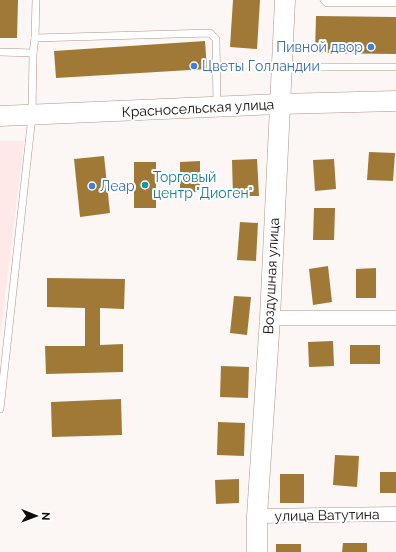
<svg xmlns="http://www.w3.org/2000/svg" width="396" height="552" viewBox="0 0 396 552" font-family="Raleway,sans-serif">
  <rect width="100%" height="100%" fill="#fcf6f5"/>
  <polygon fill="#fee8e8" points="0,141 24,141 0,337"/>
  <g fill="#a07936">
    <polygon points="0,0 18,0 17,38 0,38"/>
    <polygon points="233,0 260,0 257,49 230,47"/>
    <polygon points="316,16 396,17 396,54 315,53"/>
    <polygon points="205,41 207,69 56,78 54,51"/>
    <polygon points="369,152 395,153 393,181 367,180"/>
    <polygon points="104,156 110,213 80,217 74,159"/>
    <polygon points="257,159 259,196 233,196 232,160"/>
    <polygon points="334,159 336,189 315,191 313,160"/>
    <polygon points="200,161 200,192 180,192 180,162"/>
    <rect x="134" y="162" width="22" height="46"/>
    <polygon points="314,208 335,208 334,240 313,240"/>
    <polygon points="240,222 258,223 256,261 237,260"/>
    <polygon points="328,266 332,302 313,305 309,269"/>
    <polygon points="376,268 376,298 356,298 356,269"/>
    <polygon points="47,278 125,279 124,309 100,308 100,345 123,344 123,372 46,374 45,346 85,346 85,308 47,307"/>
    <polygon points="234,296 251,297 247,335 230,333"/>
    <polygon points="333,341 334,366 309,367 308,342"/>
    <rect x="350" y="345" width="30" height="19"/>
    <polygon points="221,366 249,367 248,398 220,397"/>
    <polygon points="121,399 122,435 52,437 51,402"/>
    <polygon points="218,422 245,423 244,456 217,455"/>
    <polygon points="335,455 359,456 357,487 333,485"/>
    <rect x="380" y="472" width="16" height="21"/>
    <rect x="280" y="474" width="24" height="29"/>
    <polygon points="239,479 239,503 216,504 215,480"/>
    <polygon points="343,543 367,543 367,552 342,552"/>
    <rect x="276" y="544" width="25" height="8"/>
  </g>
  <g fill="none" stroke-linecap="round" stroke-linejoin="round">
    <defs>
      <g id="lane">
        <polyline points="324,0 327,3 396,3"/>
        <polyline points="35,38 210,33 216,39 217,106"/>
        <polyline points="0,52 33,53"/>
        <polyline points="282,67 396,67"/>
        <polyline points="0,409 32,116 33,53 35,38 36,0"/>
      </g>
      <g id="street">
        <polyline points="270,318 396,318"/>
        <polyline points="257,516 396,514"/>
      </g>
      <g id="secondary">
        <polyline points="0,116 280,104 396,101"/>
        <polyline points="257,552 257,516 270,318 285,0"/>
      </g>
    </defs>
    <use href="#lane" stroke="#ac948c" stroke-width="8"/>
    <use href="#street" stroke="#ac948c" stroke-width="15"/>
    <use href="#secondary" stroke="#ac948c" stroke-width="21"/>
    <use href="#lane" stroke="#fff" stroke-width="7"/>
    <use href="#street" stroke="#fff" stroke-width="14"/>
    <use href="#secondary" stroke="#fff" stroke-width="20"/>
  </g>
  <g fill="#3f7fe0" stroke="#fff" stroke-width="1.5">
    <circle cx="371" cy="47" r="4"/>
    <circle cx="194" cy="66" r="4"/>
    <circle cx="92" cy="186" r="4"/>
  </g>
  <circle fill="#0f9aa8" stroke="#fff" stroke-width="1.5" cx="145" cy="185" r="4"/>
  <g text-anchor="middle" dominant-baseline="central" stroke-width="4" stroke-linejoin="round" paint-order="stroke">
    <g font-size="14" fill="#366cbe" stroke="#fff" text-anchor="start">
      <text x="363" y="47" text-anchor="end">Пивной двор</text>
      <text x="202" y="66">Цветы Голландии</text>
      <text x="100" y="186">Леар</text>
    </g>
    <g font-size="14" fill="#120a08" stroke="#fff">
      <text transform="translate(198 108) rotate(-3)">Красносельская улица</text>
      <text transform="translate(271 276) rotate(-87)">Воздушная улица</text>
      <text transform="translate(327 515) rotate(-1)">улица Ватутина</text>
    </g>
    <g font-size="14" fill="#0d838f" stroke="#fff" text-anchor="start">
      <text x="153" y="177">Торговый<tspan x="153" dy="16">центр "Диоген"</tspan></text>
    </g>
  </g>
  <g transform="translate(36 516) rotate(91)" stroke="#ffffff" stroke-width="3" paint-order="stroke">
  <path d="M0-3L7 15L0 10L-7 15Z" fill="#120a08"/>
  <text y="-6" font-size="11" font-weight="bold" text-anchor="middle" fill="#120a08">N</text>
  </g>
</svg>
